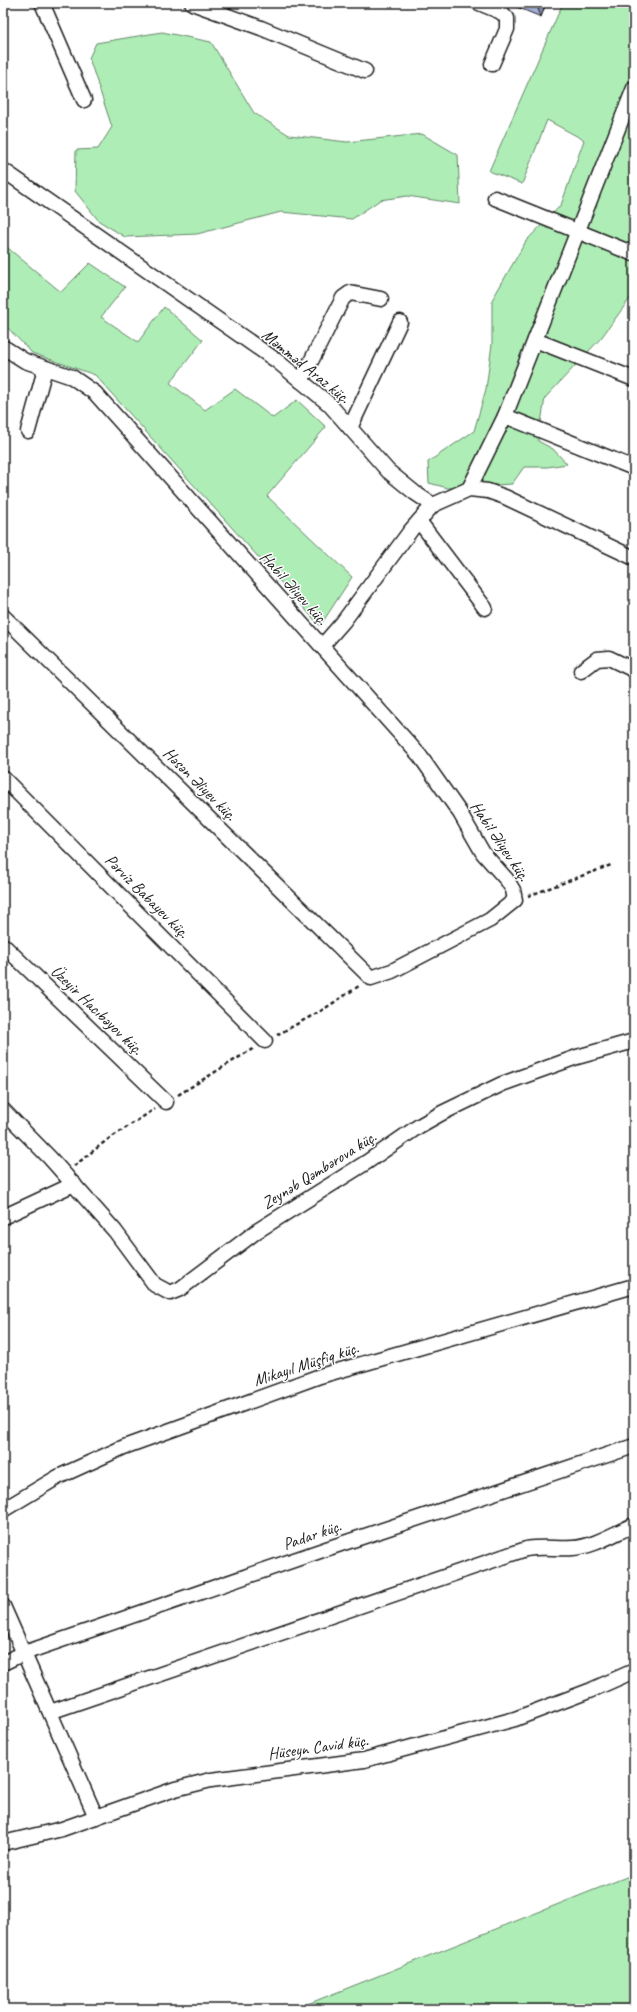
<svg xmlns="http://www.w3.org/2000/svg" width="637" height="2012" viewBox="0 0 637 2012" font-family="Caveat,sans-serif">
  <rect width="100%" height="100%" fill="#fff"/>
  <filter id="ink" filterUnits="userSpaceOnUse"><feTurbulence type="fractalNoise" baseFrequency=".025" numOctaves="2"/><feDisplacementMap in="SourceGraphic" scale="8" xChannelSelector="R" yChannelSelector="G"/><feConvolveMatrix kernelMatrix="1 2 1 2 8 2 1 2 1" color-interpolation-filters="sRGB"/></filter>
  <g filter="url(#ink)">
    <g fill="#aeeeb6" stroke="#658569">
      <polygon points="563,3 634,3 634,293 601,338 545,398 538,441 553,449 567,464 547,467 524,467 512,484 448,488 429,483 428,462 474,431 486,389 492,344 492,300 526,241 561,205 584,140 547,120 522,184 489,171"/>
      <polygon points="162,32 211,42 254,113 289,135 347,142 422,134 458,155 460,204 407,196 380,200 352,219 281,212 197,234 125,237 99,221 75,191 76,150 98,149 112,127 89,58 96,43"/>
      <polygon points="3,244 61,292 90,263 125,287 101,317 138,342 164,307 203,340 170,383 205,410 235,389 273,418 297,400 326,427 267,496 352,577 320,626 95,375 32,353 3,323"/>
      <polygon points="634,1874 634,2009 295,2009"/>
    </g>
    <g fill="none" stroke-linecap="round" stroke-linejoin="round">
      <defs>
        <g id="minor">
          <polyline points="42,3 84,100"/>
          <polyline points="192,3 261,28 365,71"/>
          <polyline points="479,3 501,12 507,18 507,29 492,64"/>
          <polyline points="3,170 277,361 329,404 388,471 415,493 433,505 469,489 488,491 505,497 634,558"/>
          <polyline points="495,198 634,254"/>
          <polyline points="535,340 634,379"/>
          <polyline points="3,347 25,361 72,377 95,393 420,756 460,813 483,853 507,880 513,890 515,900 490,920 392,971 371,978 3,616"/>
          <polyline points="301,381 343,298 350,293 381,299"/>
          <polyline points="505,416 634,468"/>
          <polyline points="350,428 400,322"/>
          <polyline points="28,431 45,369"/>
          <polyline points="469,489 505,416 634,88"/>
          <polyline points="419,521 485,608"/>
          <polyline points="322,646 343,622 411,530 433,505"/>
          <polyline points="581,671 597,659 609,658 634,670"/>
          <polyline points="3,778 265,1041"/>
          <polyline points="3,945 166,1102"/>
          <polyline points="3,1110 50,1158 115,1231 155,1285 170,1293 180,1289 257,1231 367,1162 419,1126 442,1113 502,1084 577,1057 634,1041"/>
          <polyline points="3,1217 74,1184"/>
          <polyline points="3,1510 58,1477 124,1447 320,1376 634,1286"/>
          <polyline points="3,1606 96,1817"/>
          <polyline points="3,1663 24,1653 323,1550 634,1446"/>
          <path d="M50 1712 526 1549C542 1546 557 1549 573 1548 593 1547 615 1533 634 1525"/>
          <polyline points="3,1843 62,1829 175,1789 211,1780 364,1760 515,1719 589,1691 634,1671"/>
        </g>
      </defs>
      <use href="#minor" stroke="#1c1c1c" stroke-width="17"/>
      <g stroke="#1c1c1c" stroke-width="2.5" stroke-dasharray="4 3" stroke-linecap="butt">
        <polyline points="528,896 611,865"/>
        <polyline points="277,1035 324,1009 359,986"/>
        <polyline points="178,1095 254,1048"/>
        <polyline points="74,1166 107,1140 155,1109"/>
      </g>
      <use href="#minor" stroke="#fff" stroke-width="14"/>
    </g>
    <polygon fill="#a3afd9" stroke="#1c1c1c" points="507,3 546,3 541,17"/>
    <polygon fill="#858eb0" stroke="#1c1c1c" points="538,3 546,3 541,17 537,6"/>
    <polygon fill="#becbfc" stroke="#1c1c1c" points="528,3 538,3 537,6"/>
  </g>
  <g text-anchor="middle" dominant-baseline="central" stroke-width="3" stroke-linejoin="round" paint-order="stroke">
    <g font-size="17" fill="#1c1c1c" stroke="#fff">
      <text transform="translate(306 366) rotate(39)">Məmməd Araz küç.</text>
      <text transform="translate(294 588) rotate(48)">Habil Əliyev küç.</text>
      <text transform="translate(200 784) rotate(45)">Həsən Əliyev küç.</text>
      <text transform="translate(500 841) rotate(56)">Habil Əliyev küç.</text>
      <text transform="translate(147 896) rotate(45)">Pərviz Babayev küç.</text>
      <text transform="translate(97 1010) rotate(44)">Üzeyir Hacıbəyov küç.</text>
      <text transform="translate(319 1170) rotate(-32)">Zeynəb Qəmbərova küç.</text>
      <text transform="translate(306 1364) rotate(-18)">Mikayıl Müşfiq küç.</text>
      <text transform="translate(312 1535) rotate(-19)">Padar küç.</text>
      <text transform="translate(318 1747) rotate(-8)">Hüseyn Cavid küç.</text>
    </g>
  </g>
  <rect width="637" height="2012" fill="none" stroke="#fff" stroke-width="16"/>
  <rect x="8" y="8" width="621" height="1996" fill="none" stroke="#1c1c1c" stroke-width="1.5" filter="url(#ink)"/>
</svg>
